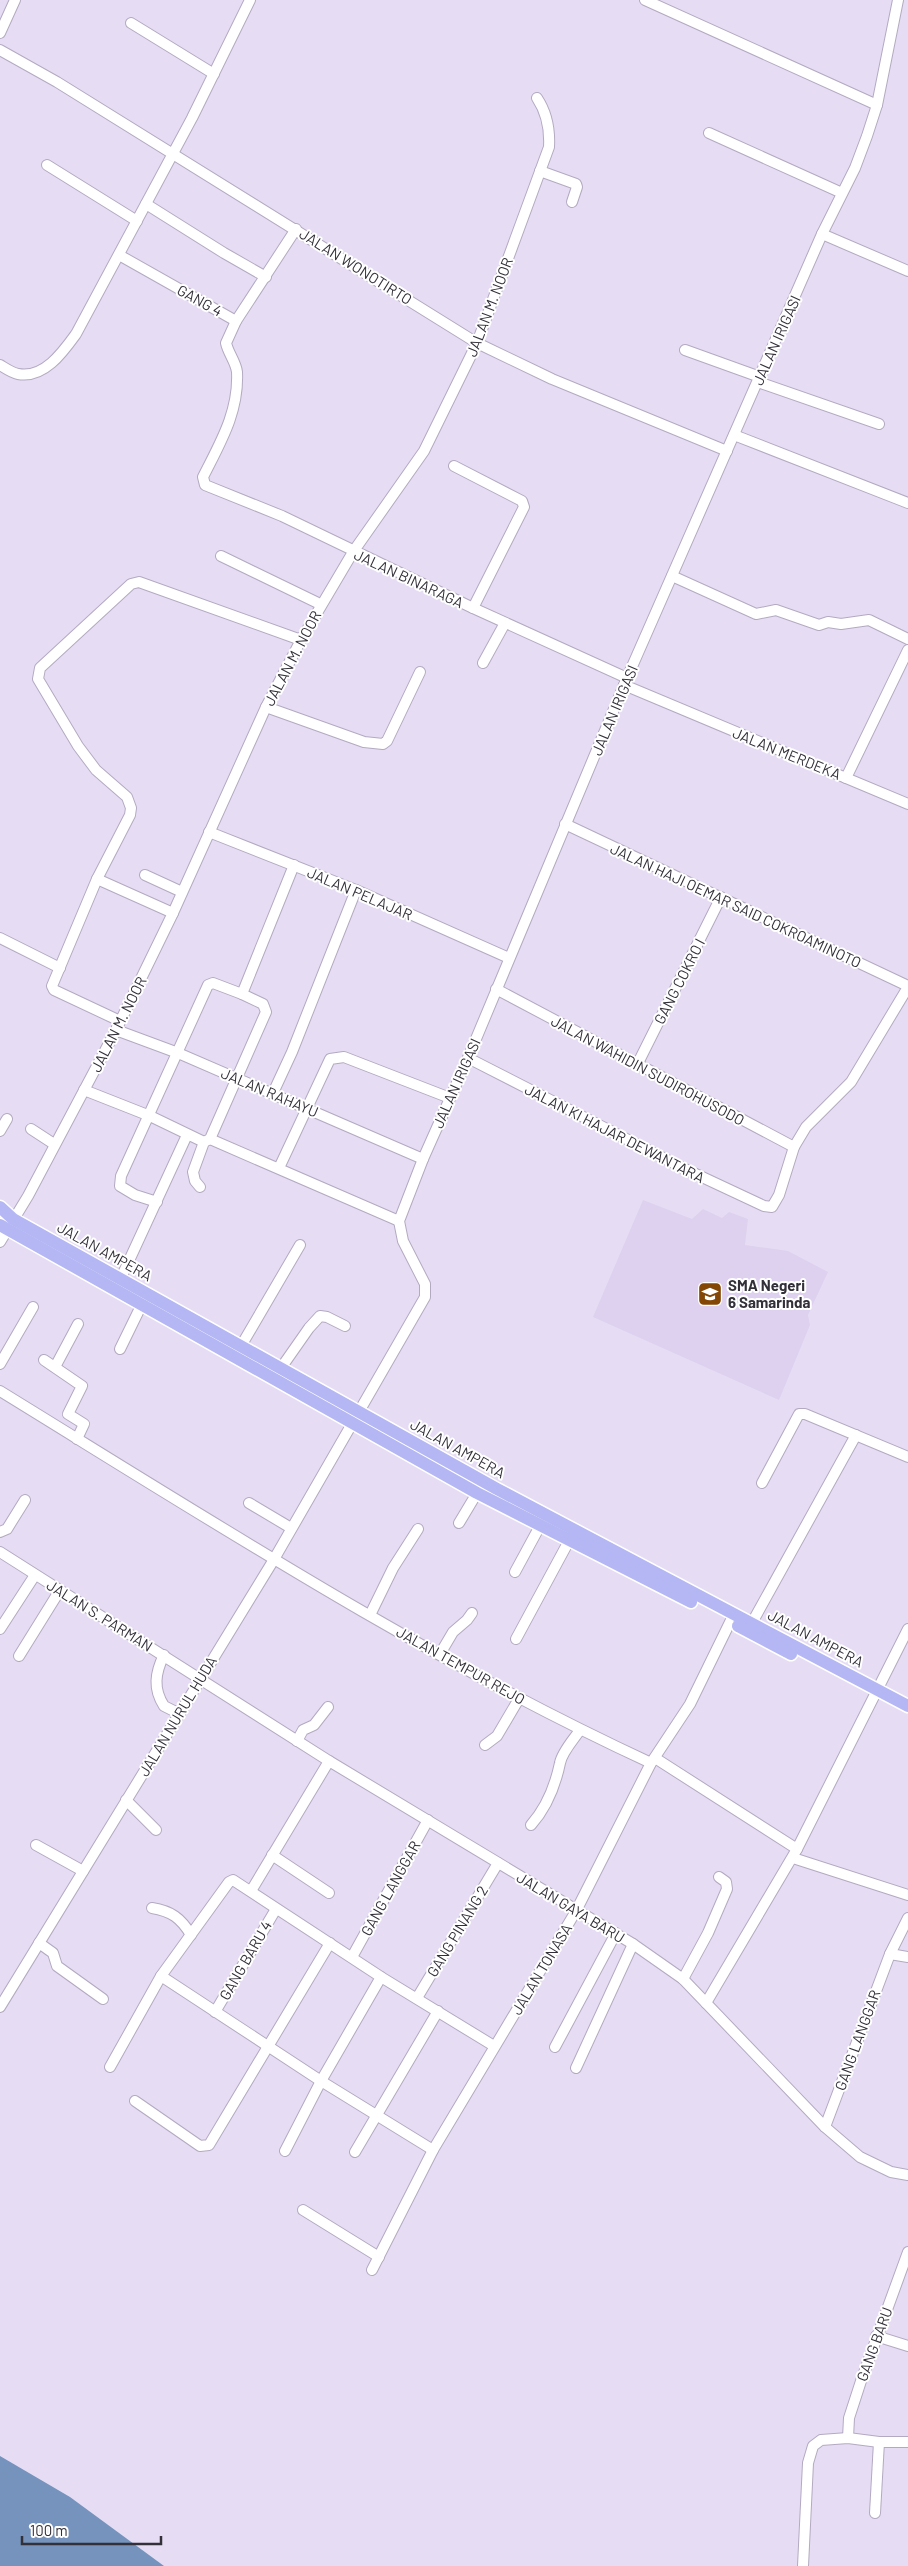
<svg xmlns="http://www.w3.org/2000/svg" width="908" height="2566" viewBox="0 0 908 2566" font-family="Barlow,sans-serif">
  <rect width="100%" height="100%" fill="#e6ddf5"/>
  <polygon fill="#ddd1ef" points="643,1200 692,1219 703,1209 722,1218 729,1212 748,1219 745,1245 788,1251 828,1272 808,1315 810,1325 779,1400 593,1317"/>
  <polygon fill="#7593bc" points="0,2456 70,2497 164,2566 0,2566"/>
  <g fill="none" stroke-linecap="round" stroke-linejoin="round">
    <defs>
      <g id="minor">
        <polyline points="645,0 877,105"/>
        <polyline points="131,23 214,74"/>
        <polyline points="0,33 15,0"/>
        <polyline points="0,50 57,82 477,343 552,379 727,451"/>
        <polyline points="709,133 842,193"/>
        <polyline points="47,165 137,221"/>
        <polyline points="540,171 576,184 577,187 572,202"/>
        <polyline points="146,204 224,253 266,277"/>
        <polyline points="822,234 908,271"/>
        <polyline points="119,255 236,321 296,229"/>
        <path d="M236 321 226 343C228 353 236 362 237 372 239 412 220 443 203 477L205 485 282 516 473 608 627 678"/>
        <polyline points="685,350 760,377"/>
        <path d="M0 365C5 368 12 373 18 374 44 379 63 352 76 334L192 118 250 0"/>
        <polyline points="758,382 879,424"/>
        <polyline points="734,435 908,503"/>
        <polyline points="454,466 522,501 524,507 473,608"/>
        <polyline points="221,556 320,604"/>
        <polyline points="672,576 756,614 776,610 819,625 828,622 841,624 869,620 908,639"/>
        <polyline points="483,663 505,623"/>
        <polyline points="624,685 846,778 908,650"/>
        <polyline points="266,707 364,742 383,744 387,741 420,672"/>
        <polyline points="846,778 908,804"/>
        <polyline points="565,824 908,986"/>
        <polyline points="209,832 356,890 509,958"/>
        <polyline points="145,875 182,892"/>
        <polyline points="97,879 173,913"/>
        <polyline points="0,938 60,968"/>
        <polyline points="496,989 794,1147"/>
        <polyline points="120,1021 54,990 52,986 97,879 130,815 131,808 127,797 96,770 78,746 38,679 40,668 131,584 139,582 301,640"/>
        <polyline points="116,1030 178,1053 423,1159"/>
        <polyline points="468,1058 685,1169 764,1206 772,1207 779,1195 794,1147 806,1127 851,1082 908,987"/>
        <polyline points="637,1065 721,897"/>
        <polyline points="84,1090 150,1116 204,1142"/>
        <polyline points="273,1093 292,1052 356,890"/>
        <polyline points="31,1129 54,1144"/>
        <polyline points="0,1131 7,1119"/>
        <polyline points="210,1139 399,1221"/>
        <polyline points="279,1168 330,1059 344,1057 450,1098"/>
        <polyline points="200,1187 195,1181 193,1172 204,1142 210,1139 266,1012 263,1004 242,994 294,865"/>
        <polyline points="157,1202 135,1195 120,1186 121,1176 208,985 213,983 242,994"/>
        <path d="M0 1242 28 1196 116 1030 173 913 266 707 301 640 353 552 424 451 477 343 549 147C550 129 547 113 537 98"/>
        <polyline points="121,1278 187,1135"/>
        <polyline points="241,1346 300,1245"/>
        <polyline points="120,1349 142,1304"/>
        <polyline points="44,1360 82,1386 68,1414 84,1424 77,1439"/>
        <polyline points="0,1364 33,1307"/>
        <polyline points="55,1367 78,1324"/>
        <polyline points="281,1368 309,1328 320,1316 327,1317 345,1326"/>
        <path d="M0 1391C213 1522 424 1658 651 1763"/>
        <polyline points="762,1483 799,1414 805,1414 908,1457"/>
        <polyline points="249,1503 291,1528"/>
        <polyline points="459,1523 477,1493"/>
        <polyline points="0,1532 7,1529 25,1500"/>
        <polyline points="0,1552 329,1761 633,1944 683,1979 825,2127 860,2157 891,2172 908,2175"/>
        <polyline points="515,1572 541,1524"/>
        <polyline points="370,1615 393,1568 418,1529"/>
        <polyline points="0,1629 35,1575"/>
        <polyline points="748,1630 856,1435"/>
        <polyline points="516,1639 570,1539"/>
        <polyline points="440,1654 453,1632 467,1620 472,1613"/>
        <path d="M164 1655C155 1673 153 1689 164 1706L178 1713"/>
        <polyline points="19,1656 60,1590"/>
        <polyline points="297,1741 303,1730 314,1725 328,1707"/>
        <polyline points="485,1745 497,1736 520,1697"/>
        <polyline points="655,1758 797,1849 706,2003"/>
        <polyline points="126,1800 156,1830"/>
        <path d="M531 1825C547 1807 555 1787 560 1763 562 1752 574 1739 580 1730"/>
        <polyline points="36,1845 83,1871"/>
        <polyline points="797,1849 908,1629"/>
        <polyline points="272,1855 329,1893"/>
        <polyline points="793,1858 908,1895"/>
        <polyline points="251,1891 329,1761"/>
        <path d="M152 1908C171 1911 181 1918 191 1935"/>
        <polyline points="908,1918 890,1954 908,1957"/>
        <polyline points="39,1943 53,1953 57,1966 103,1999"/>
        <polyline points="352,1957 428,1820"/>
        <polyline points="161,1976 321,2081 433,2150"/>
        <polyline points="683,1979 708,1933 727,1889 726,1882 719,1877"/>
        <polyline points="417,1998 498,1863"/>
        <polyline points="0,2007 273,1561 425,1297 425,1284 403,1241 399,1221 423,1159 468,1058 627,678 822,234 855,168 867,136 877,105 898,0"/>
        <polyline points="215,2012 276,1909"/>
        <polyline points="555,2047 616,1933"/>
        <polyline points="110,2067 161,1976 229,1882 233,1880 381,1977 494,2046"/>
        <polyline points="576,2068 633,1944"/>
        <polyline points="135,2101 200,2146 209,2145 330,1943"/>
        <polyline points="825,2127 890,1954"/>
        <polyline points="285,2151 321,2081 381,1977"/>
        <polyline points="355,2152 438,2011"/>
        <polyline points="303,2210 379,2257"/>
        <polyline points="372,2270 433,2150 576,1911 651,1763 690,1704 734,1614"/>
        <polyline points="876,2336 908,2346"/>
        <polyline points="848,2438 849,2418 861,2381 908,2252"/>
        <polyline points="875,2513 879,2442"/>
        <polyline points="803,2566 808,2463 813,2446 821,2440 848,2438 879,2442 908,2442"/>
      </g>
      <g id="major">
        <polyline points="0,1207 13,1219 497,1489 908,1706"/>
        <polyline points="0,1225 477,1493 691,1602"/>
        <polyline points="738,1626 791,1654"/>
      </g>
    </defs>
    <use href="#minor" stroke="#b3aac1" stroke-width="12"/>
    <use href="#major" stroke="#fff" stroke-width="15"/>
    <use href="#minor" stroke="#fff" stroke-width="10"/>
    <use href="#major" stroke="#b4b7f4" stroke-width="12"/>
  </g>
  <defs>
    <symbol id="school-square" viewBox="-11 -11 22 22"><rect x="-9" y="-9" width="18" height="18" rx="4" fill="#834604" stroke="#fff"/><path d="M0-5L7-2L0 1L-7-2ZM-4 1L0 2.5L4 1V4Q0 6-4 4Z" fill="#fff"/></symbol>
  </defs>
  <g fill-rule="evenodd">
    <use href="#school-square" x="696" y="1280" width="28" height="28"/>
  </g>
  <g text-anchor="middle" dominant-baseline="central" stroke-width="4" stroke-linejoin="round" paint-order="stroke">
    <g font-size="15" fill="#333039" stroke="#fff">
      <text transform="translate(356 266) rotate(32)">JALAN WONOTIRTO</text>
      <text transform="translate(200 300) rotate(29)">GANG 4</text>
      <text transform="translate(489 307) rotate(-69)">JALAN M. NOOR</text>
      <text transform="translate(776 340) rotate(-66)">JALAN IRIGASI</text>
      <text transform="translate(409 578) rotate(25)">JALAN BINARAGA</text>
      <text transform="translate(292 658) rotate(-62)">JALAN M. NOOR</text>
      <text transform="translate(614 710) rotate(-67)">JALAN IRIGASI</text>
      <text transform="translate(787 753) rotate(22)">JALAN MERDEKA</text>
      <text transform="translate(360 893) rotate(23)">JALAN PELAJAR</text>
      <text transform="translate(736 905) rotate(25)">JALAN HAJI OEMAR SAID COKROAMINOTO</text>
      <text transform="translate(679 981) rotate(-63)">GANG COKRO I</text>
      <text transform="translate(118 1024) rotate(-63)">JALAN M. NOOR</text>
      <text transform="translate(648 1070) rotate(28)">JALAN WAHIDIN SUDIROHUSODO</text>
      <text transform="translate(456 1083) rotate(-66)">JALAN IRIGASI</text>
      <text transform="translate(270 1092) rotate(23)">JALAN RAHAYU</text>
      <text transform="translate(615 1133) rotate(27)">JALAN KI HAJAR DEWANTARA</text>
      <text transform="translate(105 1251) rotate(29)">JALAN AMPERA</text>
      <text transform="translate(458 1448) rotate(29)">JALAN AMPERA</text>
      <text transform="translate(100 1615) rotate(32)">JALAN S. PARMAN</text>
      <text transform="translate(816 1638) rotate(28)">JALAN AMPERA</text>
      <text transform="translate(461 1665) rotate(29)">JALAN TEMPUR REJO</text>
      <text transform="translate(177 1716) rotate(-59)">JALAN NURUL HUDA</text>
      <text transform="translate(390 1888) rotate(-61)">GANG LANGGAR</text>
      <text transform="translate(571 1907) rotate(31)">JALAN GAYA BARU</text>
      <text transform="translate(457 1931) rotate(-59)">GANG PINANG 2</text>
      <text transform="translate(245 1960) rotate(-60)">GANG BARU 4</text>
      <text transform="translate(541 1969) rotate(-59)">JALAN TONASA</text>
      <text transform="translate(857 2040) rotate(-70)">GANG LANGGAR</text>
      <text transform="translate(874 2344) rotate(-70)">GANG BARU</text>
    </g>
    <g font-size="15" font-weight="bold" fill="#333039" stroke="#fff" text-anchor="start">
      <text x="728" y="1285">SMA Negeri<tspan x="728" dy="17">6 Samarinda</tspan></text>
    </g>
  </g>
  <path d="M22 2536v8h139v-8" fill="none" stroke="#333039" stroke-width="2.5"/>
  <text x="30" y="2536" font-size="15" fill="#333039" stroke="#ffffff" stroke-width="4" paint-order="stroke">100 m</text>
</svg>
